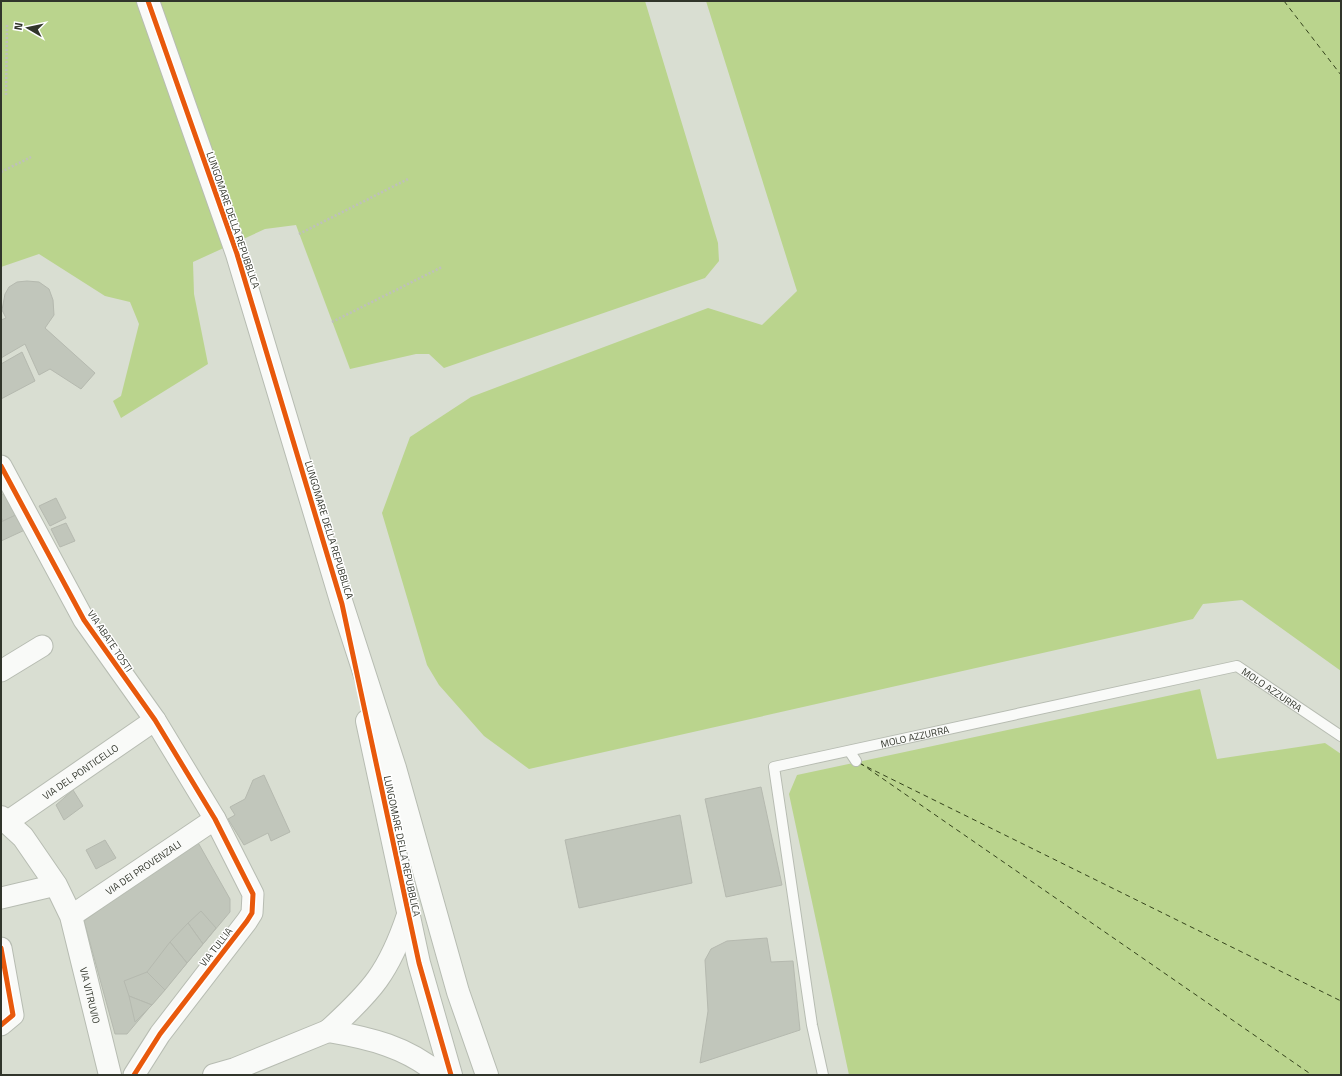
<svg xmlns="http://www.w3.org/2000/svg" width="1342" height="1076" viewBox="0 0 1342 1076" font-family="'Titillium Web',sans-serif">
  <rect width="100%" height="100%" fill="#d9ded2"/>
  <g fill="#bad48d">
    <polygon points="1,1 645,1 718,243 719,261 705,278 444,368 429,354 416,354 350,369 296,225 265,229 193,262 194,294 208,364 121,418 113,401 121,396 139,324 130,302 105,296 39,254 1,267"/>
    <polygon points="706,1 1341,1 1341,671 1242,600 1203,604 1193,619 529,769 484,736 439,685 427,665 382,513 410,437 471,397 708,308 762,325 797,291"/>
    <polygon points="1200,689 1217,759 1325,743 1341,754 1341,1075 849,1075 789,794 797,775"/>
  </g>
  <g fill="none" stroke-linecap="round" stroke-linejoin="round">
    <g stroke="#35431c" stroke-width="1" stroke-dasharray="5 4" stroke-linecap="butt">
      <polyline points="1284,1 1341,75"/>
      <polyline points="859,763 1341,1001"/>
      <polyline points="860,763 1312,1075"/>
    </g>
  </g>
  <g fill="#c1c6bb" stroke="#b5b9af">
    <polygon points="27,281 39,282 49,289 53,300 54,315 45,328 95,373 81,389 50,369 39,375 25,344 1,358 1,320 6,318 2,310 5,294 9,287 17,282"/>
    <polygon points="22,352 35,381 1,399 1,364"/>
    <polygon points="8,491 20,513 3,521 1,517 1,495"/>
    <polygon points="56,498 66,518 50,526 39,506"/>
    <polygon points="20,513 27,529 1,541 1,522"/>
    <polygon points="66,523 75,541 60,547 51,529"/>
    <polygon points="264,775 290,832 271,841 268,833 244,845 228,819 235,815 230,807 245,799 253,780"/>
    <polygon points="761,787 782,885 726,897 705,799"/>
    <polygon points="73,790 83,806 64,820 56,805"/>
    <polygon points="680,815 692,883 579,908 565,840"/>
    <polygon points="196,839 230,899 230,912 127,1034 115,1034 84,921"/>
    <polygon points="105,840 116,858 96,869 86,850"/>
    <polygon points="201,911 216,928 203,944 188,923"/>
    <polygon points="188,923 203,944 187,963 170,942"/>
    <polygon points="767,938 771,962 793,961 800,1030 700,1063 708,1011 705,960 711,949 727,941"/>
    <polygon points="170,942 187,963 165,990 147,972"/>
    <polygon points="147,972 165,990 152,1005 129,996 124,981"/>
    <polygon points="129,996 152,1005 135,1022"/>
  </g>
  <g fill="none" stroke-linecap="round" stroke-linejoin="round">
    <defs>
      <g id="lane">
        <polyline points="850,752 856,761"/>
        <path id="s1" d="M823 1075 812 1025 774 767 1237 666 1341 736"/>
      </g>
      <g id="street">
        <polyline points="1,466 84,620 155,720 215,819 253,894 252,913 247,921 160,1034 134,1075"/>
        <polyline points="1,671 42,646"/>
        <path id="s2" d="M7 822 155 720"/>
        <polyline points="1,898 56,885"/>
        <path id="s3" d="M71 916 215 819"/>
        <polyline points="1,948 13,1015 1,1025"/>
      </g>
      <g id="secondary">
        <path id="s4" d="M1 817 23 837 56 885 71 916 110 1075"/>
        <polyline points="214,1075 235,1069 328,1031"/>
      </g>
      <g id="primary">
        <polyline points="148,1 237,254 342,604 395,768 458,992 487,1075"/>
        <polyline points="367,721 419,963 451,1075"/>
        <path d="M328 1031C372 991 389 972 408 915"/>
        <path d="M328 1031C370 1038 407 1047 440 1075"/>
      </g>
    </defs>
    <use href="#lane" stroke="#b7bcb2" stroke-width="12"/>
    <use href="#street" stroke="#b7bcb2" stroke-width="23"/>
    <use href="#secondary" stroke="#b7bcb2" stroke-width="24"/>
    <use href="#primary" stroke="#b7bcb2" stroke-width="24"/>
    <g stroke="#bec0bb" stroke-width="2.5" stroke-dasharray="2 2" stroke-linecap="butt">
      <polyline points="6,95 7,25"/>
      <polyline points="1,172 31,157"/>
      <polyline points="299,234 408,179"/>
      <polyline points="332,322 442,267"/>
    </g>
    <use href="#lane" stroke="#f9faf8" stroke-width="10"/>
    <use href="#street" stroke="#f9faf8" stroke-width="21"/>
    <use href="#secondary" stroke="#f9faf8" stroke-width="22"/>
    <use href="#primary" stroke="#f9faf8" stroke-width="22"/>
    <defs>
      <g id="cycleway">
        <polyline points="148,1 237,254 342,604 419,963 451,1075"/>
        <polyline points="1,466 84,620 155,720 215,819 253,894 252,913 247,921 160,1034 134,1075"/>
        <polyline points="1,948 13,1015 1,1025"/>
      </g>
    </defs>
    <use href="#cycleway" stroke="#fff" stroke-width="8"/>
    <use href="#cycleway" stroke="#e8590c" stroke-width="5"/>
  </g>
  <g text-anchor="middle" dominant-baseline="central" stroke-width="3" stroke-linejoin="round" paint-order="stroke">
    <g font-size="10" fill="#31352b" stroke="#fff">
      <text transform="translate(233 220) rotate(71)">LUNGOMARE DELLA REPUBBLICA</text>
      <text transform="translate(329 530) rotate(73)">LUNGOMARE DELLA REPUBBLICA</text>
      <text transform="translate(110 641) rotate(56)">VIA ABATE TOSTI</text>
      <text stroke="none"><textPath href="#s1" startOffset="828">MOLO AZZURRA</textPath></text>
      <text stroke="none"><textPath href="#s1" startOffset="456">MOLO AZZURRA</textPath></text>
      <text stroke="none"><textPath href="#s2" startOffset="89">VIA DEL PONTICELLO</textPath></text>
      <text transform="translate(402 846) rotate(78)">LUNGOMARE DELLA REPUBBLICA</text>
      <text stroke="none"><textPath href="#s3" startOffset="87">VIA DEI PROVENZALI</textPath></text>
      <text transform="translate(216 947) rotate(-52)">VIA TULLIA</text>
      <text stroke="none"><textPath href="#s4" startOffset="204">VIA VITRUVIO</textPath></text>
    </g>
  </g>
  <rect width="1342" height="1076" fill="none" stroke="#31352b" stroke-width="4"/>
  <g transform="translate(28 28) rotate(279)" stroke="#ffffff" stroke-width="3" paint-order="stroke">
  <path d="M0-3L7 15L0 10L-7 15Z" fill="#31352b"/>
  <text y="-6" font-size="11" font-weight="bold" text-anchor="middle" fill="#31352b">N</text>
  </g>
</svg>
